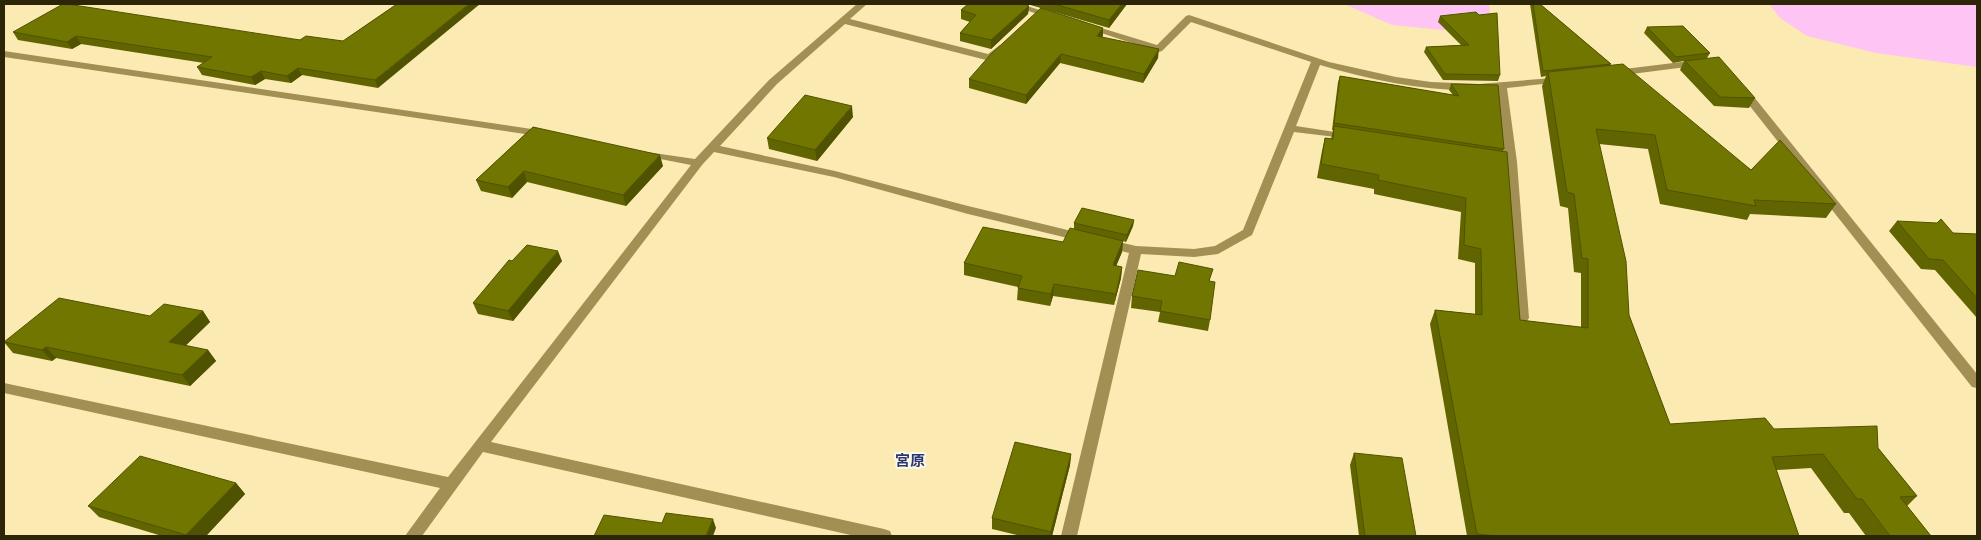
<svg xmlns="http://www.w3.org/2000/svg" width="1981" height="540" viewBox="0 0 1981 540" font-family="'Fira Sans','Noto Sans JP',sans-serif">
  <rect width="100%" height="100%" fill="#fceab3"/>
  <g fill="#fec5f4">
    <polygon points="1344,4 1489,4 1490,15 1443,30 1392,25"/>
    <polygon points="1769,4 1977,4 1977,67 1876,53 1807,36 1780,18"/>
  </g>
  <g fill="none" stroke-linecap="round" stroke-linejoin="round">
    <g fill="#a18f54" fill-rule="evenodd">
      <polygon points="857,4 867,4 850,19 988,54 1000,45 1005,48 993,60 990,61 845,24 777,84 720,146 835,171 968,206 1084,234 1090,238 1088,241 1084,242 968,214 834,177 714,152 702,165 491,442 884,529 890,531 892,536 855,536 483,452 422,536 405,536 440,488 4,393 4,383 448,477 691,165 640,155 638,153 640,151 695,159 769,80"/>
      <polygon points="1007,4 1021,4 1058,16 1053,19"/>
      <path d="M1189 15 1329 62 1396 77 1431 82 1479 84 1565 77 1566 79 1561 82 1507 88 1517 162 1529 318 1527 321H1517L1515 318 1505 162 1497 89C1437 94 1378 82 1320 65L1296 126 1348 134 1353 137 1352 139 1294 132 1252 235 1218 254 1194 257 1141 254 1077 536H1061L1129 253 1102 246 1100 243 1106 239 1136 246 1194 249 1215 246 1243 230 1311 62 1191 22 1162 51 1159 52 1083 27 1088 24 1157 45 1186 16Z"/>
      <polygon points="4,51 545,131 550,134 545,137 4,57"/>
      <polygon points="1698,60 1702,61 1702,65 1616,76 1611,73 1616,70"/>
      <polygon points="1742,86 1746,87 1977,374 1977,388 1972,387 1738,91 1738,87"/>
    </g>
  </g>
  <g fill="#616501">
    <polygon points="397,4 378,88 302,75 291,83 265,79 255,85 202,75 197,67 204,63 81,44 72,49 18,40 13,32 343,41"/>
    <polygon points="1027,4 1127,4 1109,28"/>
    <polygon points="1530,4 1540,4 1611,64 1610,65 1751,170 1836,204 1826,218 1750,214 1747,220 1660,204 1648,149 1599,144 1629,315 1670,424 1774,429 1878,448 1917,496 1907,506 1931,536 1866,536 1849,513 1844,513 1811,468 1776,470 1799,536 1467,536 1430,324 1435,310 1475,314 1475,263 1458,259 1461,212 1374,194 1374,189 1317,178 1322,151 1325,138 1331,139 1333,130 1332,130 1338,82 1340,76 1453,95 1449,90 1451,84 1504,149 1503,152 1520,320 1581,327 1581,273 1574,272 1568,208 1560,206 1542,86 1546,76 1541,77"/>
    <polygon points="1029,6 1028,14 991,49 960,41 960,33 970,22 961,19 961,10"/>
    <polygon points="1440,16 1500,75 1498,81 1443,80 1424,52 1426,47 1461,45 1438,22"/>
    <polygon points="1647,27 1710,53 1707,58 1755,98 1749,108 1714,106 1680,70 1684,61 1673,63 1644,33"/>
    <polygon points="1103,28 1102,37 1158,58 1143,83 1060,63 1026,104 969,88 969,79"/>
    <polygon points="853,117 817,161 769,149 767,138"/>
    <polygon points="533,127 663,166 626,206 527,182 512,198 481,191 476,180"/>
    <polygon points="1134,220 1133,226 1126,242 1123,241 1122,252 1116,266 1122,267 1121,278 1114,305 1053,296 1050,306 1017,300 1018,287 964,275 964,263 1063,242 1074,229 1074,223"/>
    <polygon points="1897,221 1953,233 1977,234 1977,318 1935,270 1921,269 1889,231"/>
    <polygon points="512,261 562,261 513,321 478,314 473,303"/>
    <polygon points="1210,281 1210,320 1208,331 1158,322 1160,312 1131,308 1132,296"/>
    <polygon points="203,311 210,322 185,346 208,350 216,361 190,386 56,358 52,361 13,353 4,342 150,316"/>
    <polygon points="1354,453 1416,536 1359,536 1350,465"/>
    <polygon points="1071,454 1070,465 1052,536 1021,536 992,529 992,518"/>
    <polygon points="236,483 245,494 206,536 162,536 99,517 88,506"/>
  </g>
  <g fill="#4f5301">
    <polygon points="469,4 480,4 378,88 375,80"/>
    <polygon points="1122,4 1127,4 1109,28 1109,20"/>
    <polygon points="1029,6 1028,14 991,49 991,40"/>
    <polygon points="1103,28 1103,36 1097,44 1097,36"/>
    <polygon points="76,36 81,44 72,49 67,42"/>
    <polygon points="1159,49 1158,58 1143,83 1144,74"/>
    <polygon points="1061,54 1060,63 1026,104 1026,95"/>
    <polygon points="298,68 302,75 291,83 287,76"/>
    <polygon points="261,71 265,79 255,85 251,77"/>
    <polygon points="852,106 853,117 817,161 815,150"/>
    <polygon points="660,155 663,166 626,206 623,195"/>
    <polygon points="524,171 527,182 512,198 508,187"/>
    <polygon points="1134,220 1133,226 1126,242 1127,235"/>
    <polygon points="1123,241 1122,252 1112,276 1113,265"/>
    <polygon points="558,251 562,261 513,321 508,311"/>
    <polygon points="1122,267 1121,278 1114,305 1116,294"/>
    <polygon points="1054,284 1053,296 1050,306 1051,294"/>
    <polygon points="203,311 210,322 178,353 169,342"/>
    <polygon points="46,347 56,358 52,361 42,350"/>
    <polygon points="208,350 216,361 190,386 182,375"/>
    <polygon points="1071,454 1070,465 1052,536 1050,536 1051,532"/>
    <polygon points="236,483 245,494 206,536 187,536 186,535"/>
    <polygon points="713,519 716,528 713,536 706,536"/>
  </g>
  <g fill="#717601" stroke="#4f5301">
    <polygon points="63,4 67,4 300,40 306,36 343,41 397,4 469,4 375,80 298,68 287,76 261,71 251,77 197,67 212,57 76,36 67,42 13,32"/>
    <polygon points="968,4 1024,4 1029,6 991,40 960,33 976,15 961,10"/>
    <polygon points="1054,4 1122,4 1109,20"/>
    <polygon points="1533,4 1540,4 1611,64 1543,71"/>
    <polygon points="1041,8 1103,28 1097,36 1159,49 1144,74 1061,54 1026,95 969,79 991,54"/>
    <polygon points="1476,12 1479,15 1497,13 1500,75 1445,74 1426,47 1469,45 1440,16"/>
    <polygon points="1683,26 1710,53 1676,57 1647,27"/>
    <polygon points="1719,57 1755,98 1720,97 1685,61"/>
    <polygon points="1623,64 1751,170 1780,140 1836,204 1754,200 1756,206 1667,190 1655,135 1596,129 1626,261 1629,315 1670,424 1765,418 1774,429 1877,426 1878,448 1917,496 1900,497 1931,536 1890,536 1862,499 1857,499 1823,454 1772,457 1799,536 1496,536 1477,534 1435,310 1482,315 1481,249 1464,245 1466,198 1378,180 1379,175 1321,164 1325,138 1333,139 1334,126 1507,152 1520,320 1588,328 1588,259 1582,258 1574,194 1567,192 1548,72"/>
    <polygon points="1340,76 1459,96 1451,84 1498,85 1504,149 1334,123"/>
    <polygon points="805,95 852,106 815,150 767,138"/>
    <polygon points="533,127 660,155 623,195 524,171 508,187 476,180"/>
    <polygon points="1082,208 1134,220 1127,235 1074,223"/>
    <polygon points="1941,219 1953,233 1977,234 1977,298 1943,260 1929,259 1897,221 1937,223"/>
    <polygon points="983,227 1063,242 1070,228 1123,241 1113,265 1122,267 1116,294 1054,284 1051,294 1018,288 1022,276 964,263"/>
    <polygon points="527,245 558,251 508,311 473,303 509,260 512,261"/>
    <polygon points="1179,262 1213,269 1209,281 1215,282 1210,320 1160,311 1162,301 1132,296 1138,270 1175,276"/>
    <polygon points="59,298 150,316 164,304 203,311 169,342 208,350 182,375 46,347 42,350 4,342"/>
    <polygon points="1015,442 1071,454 1051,532 992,518"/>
    <polygon points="1354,453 1402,458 1416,536 1365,536"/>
    <polygon points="140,456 236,483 186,535 88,506"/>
    <polygon points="666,513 713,519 706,536 594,536 604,515 662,523"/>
  </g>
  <g text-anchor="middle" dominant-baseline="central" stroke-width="4" stroke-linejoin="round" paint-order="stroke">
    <g font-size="15" font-weight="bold" fill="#2b356f" stroke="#fcf8ea">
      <text x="910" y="461">宮原</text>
    </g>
  </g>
  <rect width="1981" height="540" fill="none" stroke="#2d2507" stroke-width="10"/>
</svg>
